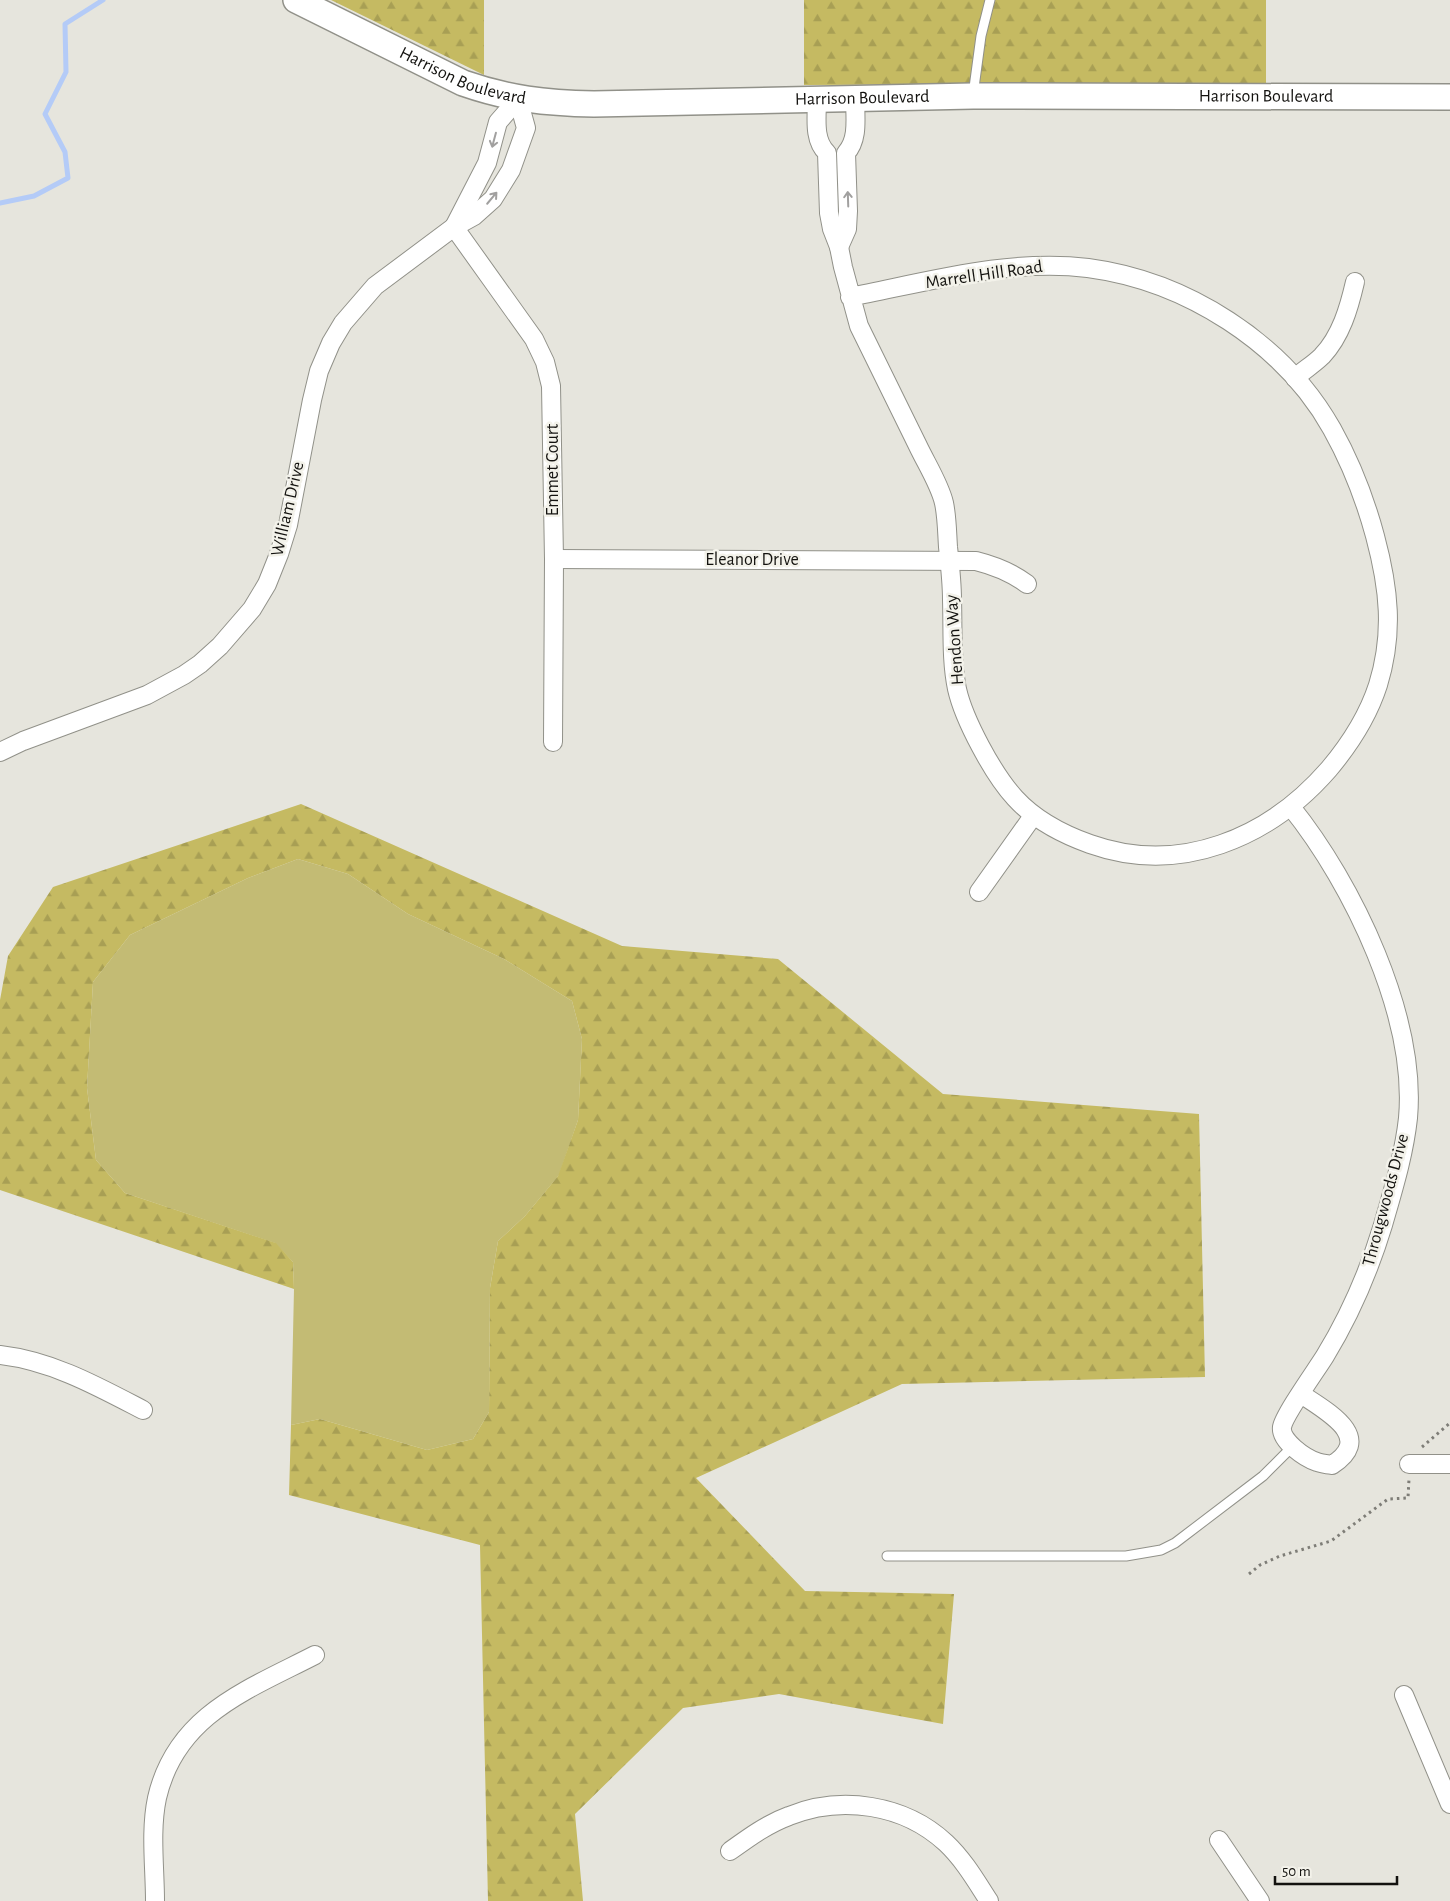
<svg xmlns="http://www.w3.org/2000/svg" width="1450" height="1901" viewBox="0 0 1450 1901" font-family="'Alegreya Sans',sans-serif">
  <defs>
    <pattern id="forest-firs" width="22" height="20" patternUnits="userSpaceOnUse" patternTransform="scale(1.25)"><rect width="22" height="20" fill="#c5ba62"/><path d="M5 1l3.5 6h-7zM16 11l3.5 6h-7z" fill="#a89f54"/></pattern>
  </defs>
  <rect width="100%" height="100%" fill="#e6e5dd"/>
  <polygon fill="#c3bb74" points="298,859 348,874 408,914 504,959 572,1001 582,1039 578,1120 559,1175 525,1216 498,1241 490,1288 489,1412 473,1439 427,1450 320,1419 291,1425 294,1289 293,1262 275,1243 125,1193 96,1160 87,1088 93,982 130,935 248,878"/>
  <g fill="url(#forest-firs)">
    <polygon points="331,0 484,0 484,75"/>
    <polygon points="804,0 1266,0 1266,83 804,85"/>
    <polygon points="301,804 622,946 778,959 943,1094 1199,1114 1205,1377 902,1384 696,1478 805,1591 954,1594 943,1724 779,1694 683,1708 575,1814 583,1901 488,1901 480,1545 289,1495 291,1425 320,1419 427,1450 473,1439 489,1412 490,1288 498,1241 525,1216 558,1176 578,1120 582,1039 572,1001 504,959 408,914 348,874 298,859 248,878 130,935 93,982 87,1088 96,1160 125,1193 276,1243 293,1262 294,1289 0,1190 0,1000 8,956 53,887"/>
  </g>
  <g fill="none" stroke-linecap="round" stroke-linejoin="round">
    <polyline stroke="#b4cbf7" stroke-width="5" points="0,203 34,196 68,178 65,152 45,114 66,72 65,24 103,0"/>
    <defs>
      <g id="lane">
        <polyline points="973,95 981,36 990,0"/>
        <polyline points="887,1556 1126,1556 1161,1550 1175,1543 1263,1476 1292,1447"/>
      </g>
      <g id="street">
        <path d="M817 99C817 117 813 140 827 153L829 213 832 229 839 247 843 267 859 326C879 366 898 406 918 446 926 463 940 485 944 503 947 517 947 532 948 547 950 565 952 582 952 600 953 630 951 660 957 689 964 720 993 774 1015 798 1036 821 1062 834 1090 844 1180 876 1269 838 1329 769 1350 744 1368 716 1378 685 1394 633 1389 588 1375 536 1365 499 1351 463 1332 429 1283 342 1186 281 1088 268 1010 258 927 282 850 297"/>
        <polyline points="454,227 534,339 545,362 551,386 554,559 553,742"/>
        <polyline points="454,227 487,163 498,122 518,99"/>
        <path d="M839 247 847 229 848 211 846 153C859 139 855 117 855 98"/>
        <path d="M1295 378C1304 370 1314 364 1322 356 1341 336 1349 308 1355 282"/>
        <path d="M554 559 976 561C996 566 1011 572 1027 584"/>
        <polyline points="0,752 23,741 147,695 184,675 200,664 220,646 252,609 267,584 279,554 288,525 312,400 319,371 331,343 343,323 375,286 454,227 474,216 493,199 511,170 526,128 518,99"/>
        <path d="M1291 807C1353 884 1417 1017 1408 1118 1404 1155 1393 1190 1383 1225 1369 1271 1350 1315 1325 1356 1317 1369 1284 1415 1282 1427 1280 1441 1305 1458 1317 1462 1322 1464 1327 1464 1332 1465 1376 1437 1326 1411 1301 1394"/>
        <polyline points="979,892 1033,816"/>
        <path d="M0 1355C52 1361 97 1386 143 1410"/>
        <polyline points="1409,1464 1450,1464"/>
        <polyline points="1404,1695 1450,1804"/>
        <polyline points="1219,1840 1260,1901"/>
        <path d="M730 1851C748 1838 767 1824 789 1816 841 1795 904 1804 946 1843 964 1860 976 1881 989 1901"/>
        <path d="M155 1901C155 1868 150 1831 157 1798 176 1715 247 1690 315 1655"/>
      </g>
      <g id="secondary">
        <path id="s1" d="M296 0 463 83C509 99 545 103 594 104L973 96 1450 97"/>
      </g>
    </defs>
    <use href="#lane" stroke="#919189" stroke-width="11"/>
    <use href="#street" stroke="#919189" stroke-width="20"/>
    <use href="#secondary" stroke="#919189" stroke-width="28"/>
    <g stroke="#7e7d77" stroke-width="3" stroke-dasharray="2.5 4" stroke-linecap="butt">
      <polyline points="1422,1447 1450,1423"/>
      <polyline points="1249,1574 1260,1565 1280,1556 1331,1541 1388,1499 1408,1498 1409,1479"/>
    </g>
    <use href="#lane" stroke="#fff" stroke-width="9"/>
    <use href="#street" stroke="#fff" stroke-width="18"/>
    <use href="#secondary" stroke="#fff" stroke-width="25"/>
  </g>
  <defs><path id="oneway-shaft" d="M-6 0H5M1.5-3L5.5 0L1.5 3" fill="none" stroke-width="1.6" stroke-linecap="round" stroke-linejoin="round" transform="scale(1.25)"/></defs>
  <g stroke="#a1a09f">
    <use href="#oneway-shaft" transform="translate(494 140) rotate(105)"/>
    <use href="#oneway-shaft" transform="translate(492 198) rotate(-50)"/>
    <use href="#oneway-shaft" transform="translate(848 199) rotate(-92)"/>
  </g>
  <g text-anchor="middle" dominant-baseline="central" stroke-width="5" stroke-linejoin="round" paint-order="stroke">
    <g font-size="18" fill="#13120f" stroke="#f3f2ea">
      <text stroke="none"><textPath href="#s1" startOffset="184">Harrison Boulevard</textPath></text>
      <text stroke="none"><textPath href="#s1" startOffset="992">Harrison Boulevard</textPath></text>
      <text stroke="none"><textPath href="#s1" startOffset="588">Harrison Boulevard</textPath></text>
      <text transform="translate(984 275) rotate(-8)">Marrell Hill Road</text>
      <text transform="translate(553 470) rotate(-90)">Emmet Court</text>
      <text transform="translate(288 509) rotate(-77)">William Drive</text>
      <text x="752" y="560">Eleanor Drive</text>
      <text transform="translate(955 640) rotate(-94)">Hendon Way</text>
      <text transform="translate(1386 1200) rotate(-75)">Througwoods Drive</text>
    </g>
  </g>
  <path d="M1275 1876v8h122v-8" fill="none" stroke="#13120f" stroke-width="2.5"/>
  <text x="1282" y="1876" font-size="15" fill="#13120f" stroke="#f3f2ea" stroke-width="4" paint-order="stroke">50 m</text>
</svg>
